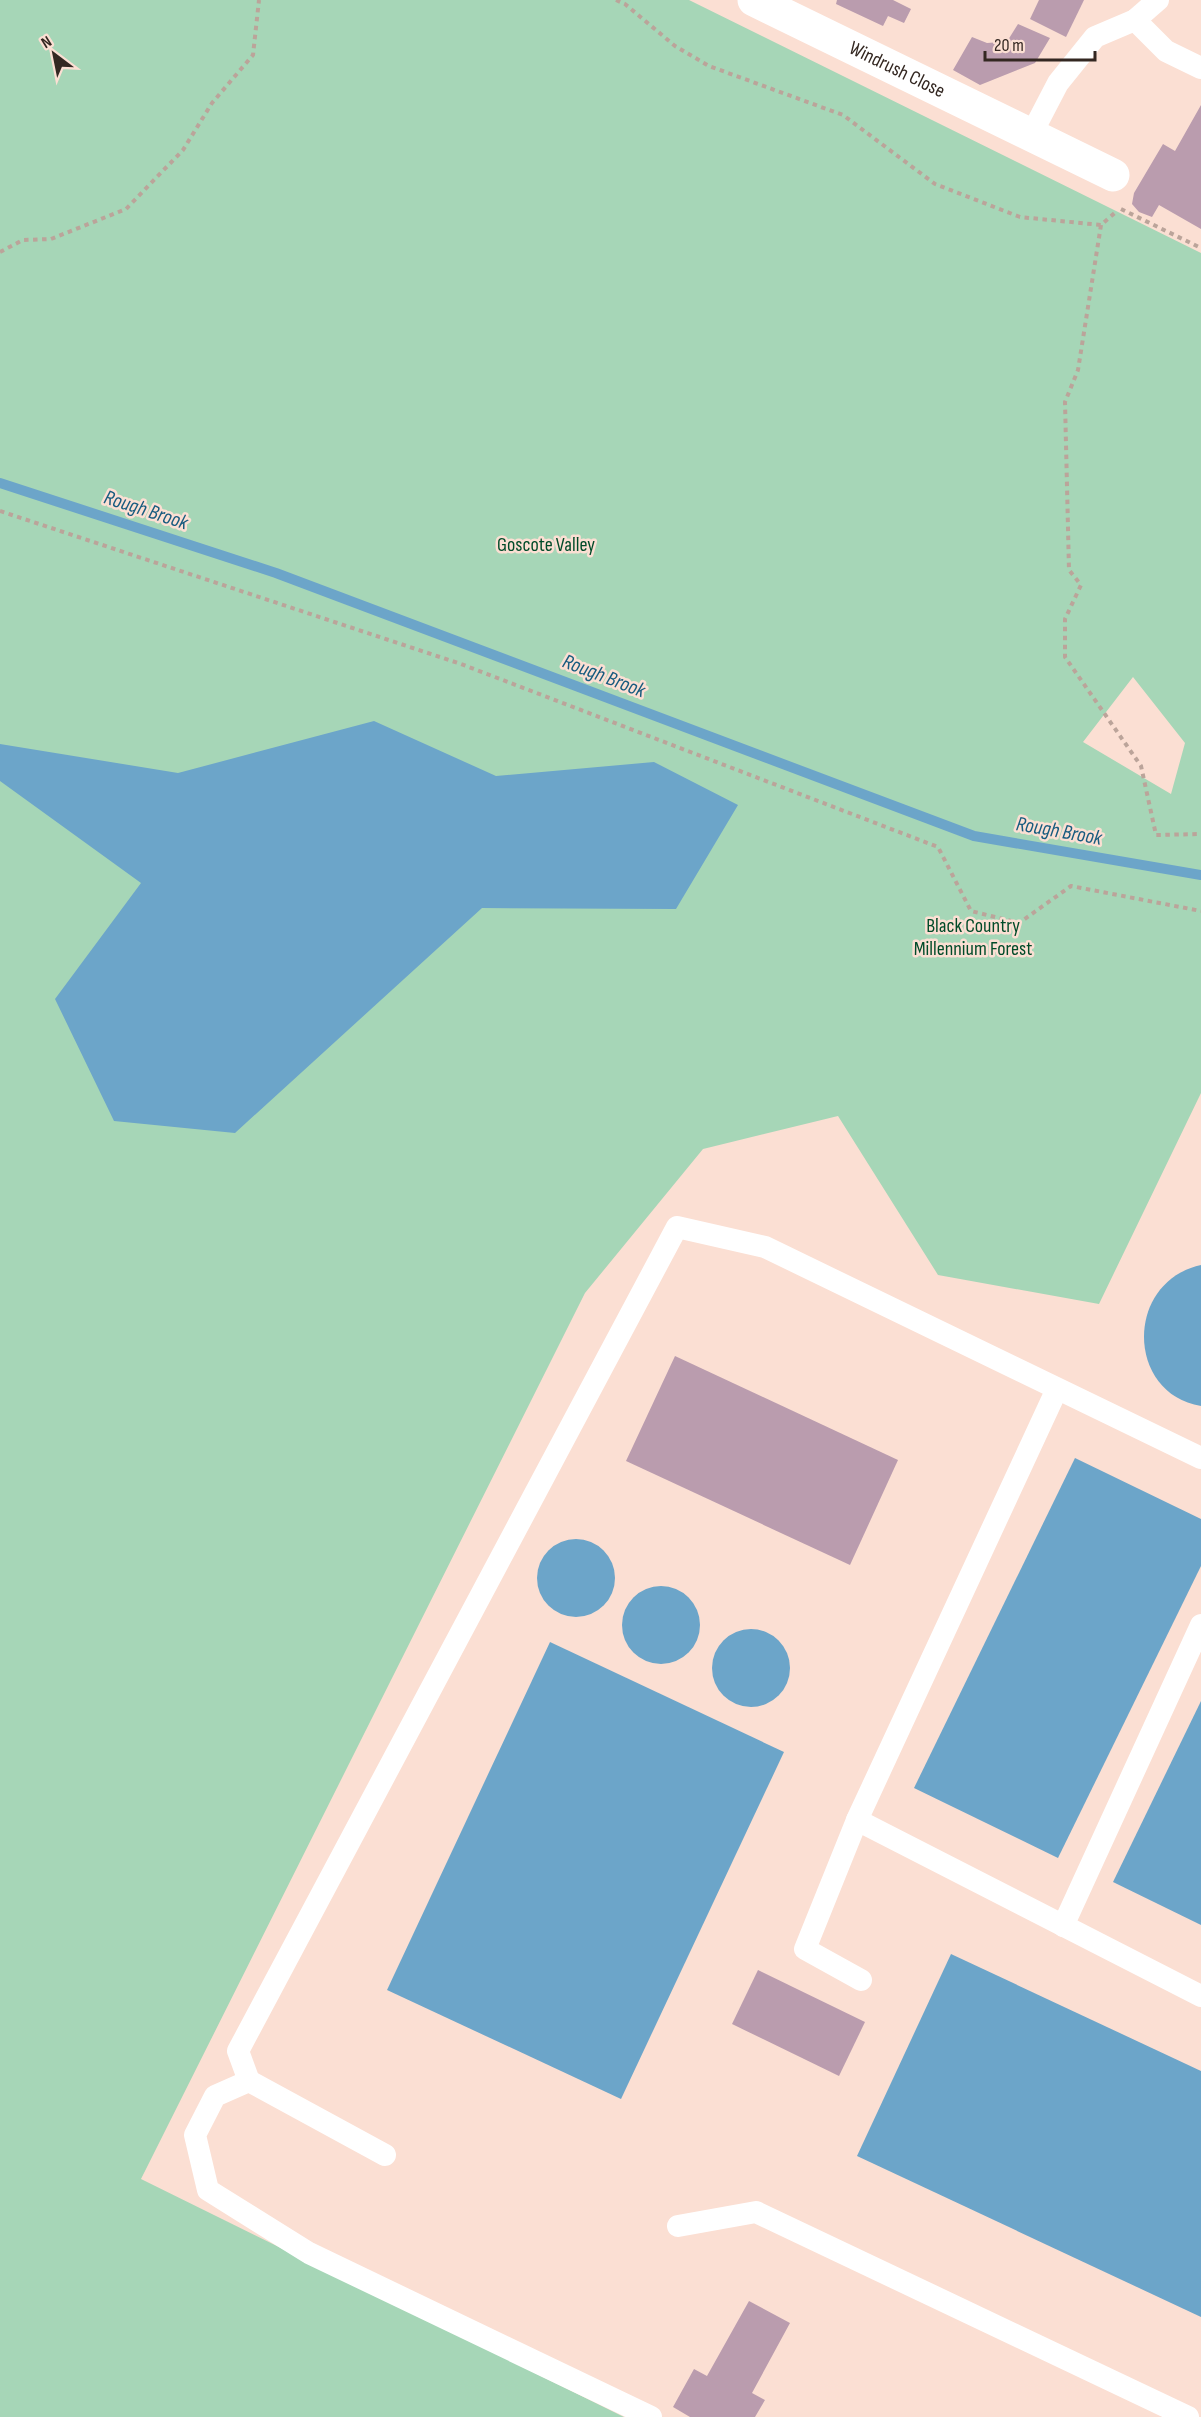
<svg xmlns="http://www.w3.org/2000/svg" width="1201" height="2417" viewBox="0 0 1201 2417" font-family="'Sofia Sans Condensed',sans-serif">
  <rect width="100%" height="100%" fill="#fbdfd3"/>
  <path fill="#a6d6b7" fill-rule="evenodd" d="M0 0H689L1201 253V1093L1099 1304 938 1275 838 1116 703 1149 585 1293 141 2179 624 2417H0ZM1133 677 1185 743 1171 794 1083 742Z"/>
  <g fill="#6ca5c9">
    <polygon points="374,721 496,776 654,762 738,805 676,909 482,908 235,1133 114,1121 55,999 141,883 0,781 0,744 178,773"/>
    <path d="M1201 1265V1406C1126 1394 1124 1282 1201 1265Z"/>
    <polygon points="1075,1458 1201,1519 1201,1566 1058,1858 914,1788"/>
    <circle cx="576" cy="1578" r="39"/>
    <circle cx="661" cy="1625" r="39"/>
    <circle cx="751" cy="1668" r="39"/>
    <polygon points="550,1642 784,1752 621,2099 387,1990"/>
    <polygon points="1201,1701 1201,1925 1113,1882"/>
    <polygon points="951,1954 1201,2071 1201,2317 857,2156"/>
  </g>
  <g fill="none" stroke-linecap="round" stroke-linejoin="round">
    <polyline stroke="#6ca5c9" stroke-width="10" points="0,483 276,573 974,836 1201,875"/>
  </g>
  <g fill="#ba9cae">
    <polygon points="837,0 893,0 911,9 904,23 888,16 883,26 836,4"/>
    <polygon points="1039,0 1084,0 1066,37 1030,19"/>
    <polygon points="1018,24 1050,38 1035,63 980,85 953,70 972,37 987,43 1001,42 1008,40"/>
    <polygon points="1201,105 1201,229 1159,205 1152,217 1139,212 1132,204 1134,193 1163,144 1175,151"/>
    <polygon points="675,1356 898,1460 850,1565 626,1461"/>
    <polygon points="758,1970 865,2022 839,2076 732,2024"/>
    <polygon points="749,2301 790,2323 752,2393 765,2400 755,2417 690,2417 673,2407 694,2369 707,2376"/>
  </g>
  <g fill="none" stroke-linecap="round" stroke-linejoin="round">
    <g stroke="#bba49a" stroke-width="4" stroke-dasharray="4.5 4.5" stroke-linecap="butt">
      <polyline points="616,0 625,4 675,46 709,66 843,115 935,184 1020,217 1101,225 1117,211"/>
      <polyline points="1121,209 1201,248"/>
      <polyline points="1101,225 1078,370 1065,402 1069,570 1081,585 1065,619 1065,657 1141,766 1156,835 1201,834"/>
      <polyline points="0,252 23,240 51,239 126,209 183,150 212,103 253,55 259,0"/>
      <polyline points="0,511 461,664 938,847 971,911 1019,923 1071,886 1201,911"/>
    </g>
    <g stroke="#fff" stroke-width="22">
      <polyline points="1135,20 1166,51 1201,68"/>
      <polyline points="1032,133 1058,83 1095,37 1135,20 1158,0"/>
      <polyline points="857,1820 1201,1996"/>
      <polyline points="1063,1926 1201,1625"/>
      <polyline points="861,1980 805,1949 857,1820 1057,1389"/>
      <polyline points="249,2081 238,2051 677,1227 765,1247 1201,1458"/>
      <polyline points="385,2155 249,2081 215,2096 195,2135 208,2190 309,2253 651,2417"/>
      <polyline points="678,2226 756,2212 1188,2417"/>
    </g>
    <path stroke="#fff" stroke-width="33" id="s1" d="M754 0 1113 175"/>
  </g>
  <g text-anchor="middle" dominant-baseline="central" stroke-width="5" stroke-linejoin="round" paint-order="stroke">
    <g font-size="20" fill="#332721" stroke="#fbdfd3">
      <text stroke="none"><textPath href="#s1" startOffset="159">Windrush Close</textPath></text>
    </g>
    <g font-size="20" fill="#004b29" stroke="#fbdfd3">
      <text x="546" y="545">Goscote Valley</text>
      <text x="973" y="926">Black Country<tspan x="973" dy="23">Millennium Forest</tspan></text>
    </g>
    <g font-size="21" font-style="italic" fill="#175b7f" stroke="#fbdfd3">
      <text transform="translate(146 510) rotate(18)">Rough Brook</text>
      <text transform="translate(604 676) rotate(21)">Rough Brook</text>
      <text transform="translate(1059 831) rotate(10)">Rough Brook</text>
    </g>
  </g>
  <g transform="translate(54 54) rotate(328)" stroke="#fbdfd3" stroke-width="4.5" paint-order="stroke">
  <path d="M0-4.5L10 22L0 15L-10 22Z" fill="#332721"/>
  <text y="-9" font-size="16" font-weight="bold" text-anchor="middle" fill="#332721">N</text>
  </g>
  <path d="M985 51v9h110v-9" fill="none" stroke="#332721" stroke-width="3"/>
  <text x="994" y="51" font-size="18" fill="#332721" stroke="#fbdfd3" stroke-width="4.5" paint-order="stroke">20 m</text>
</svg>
